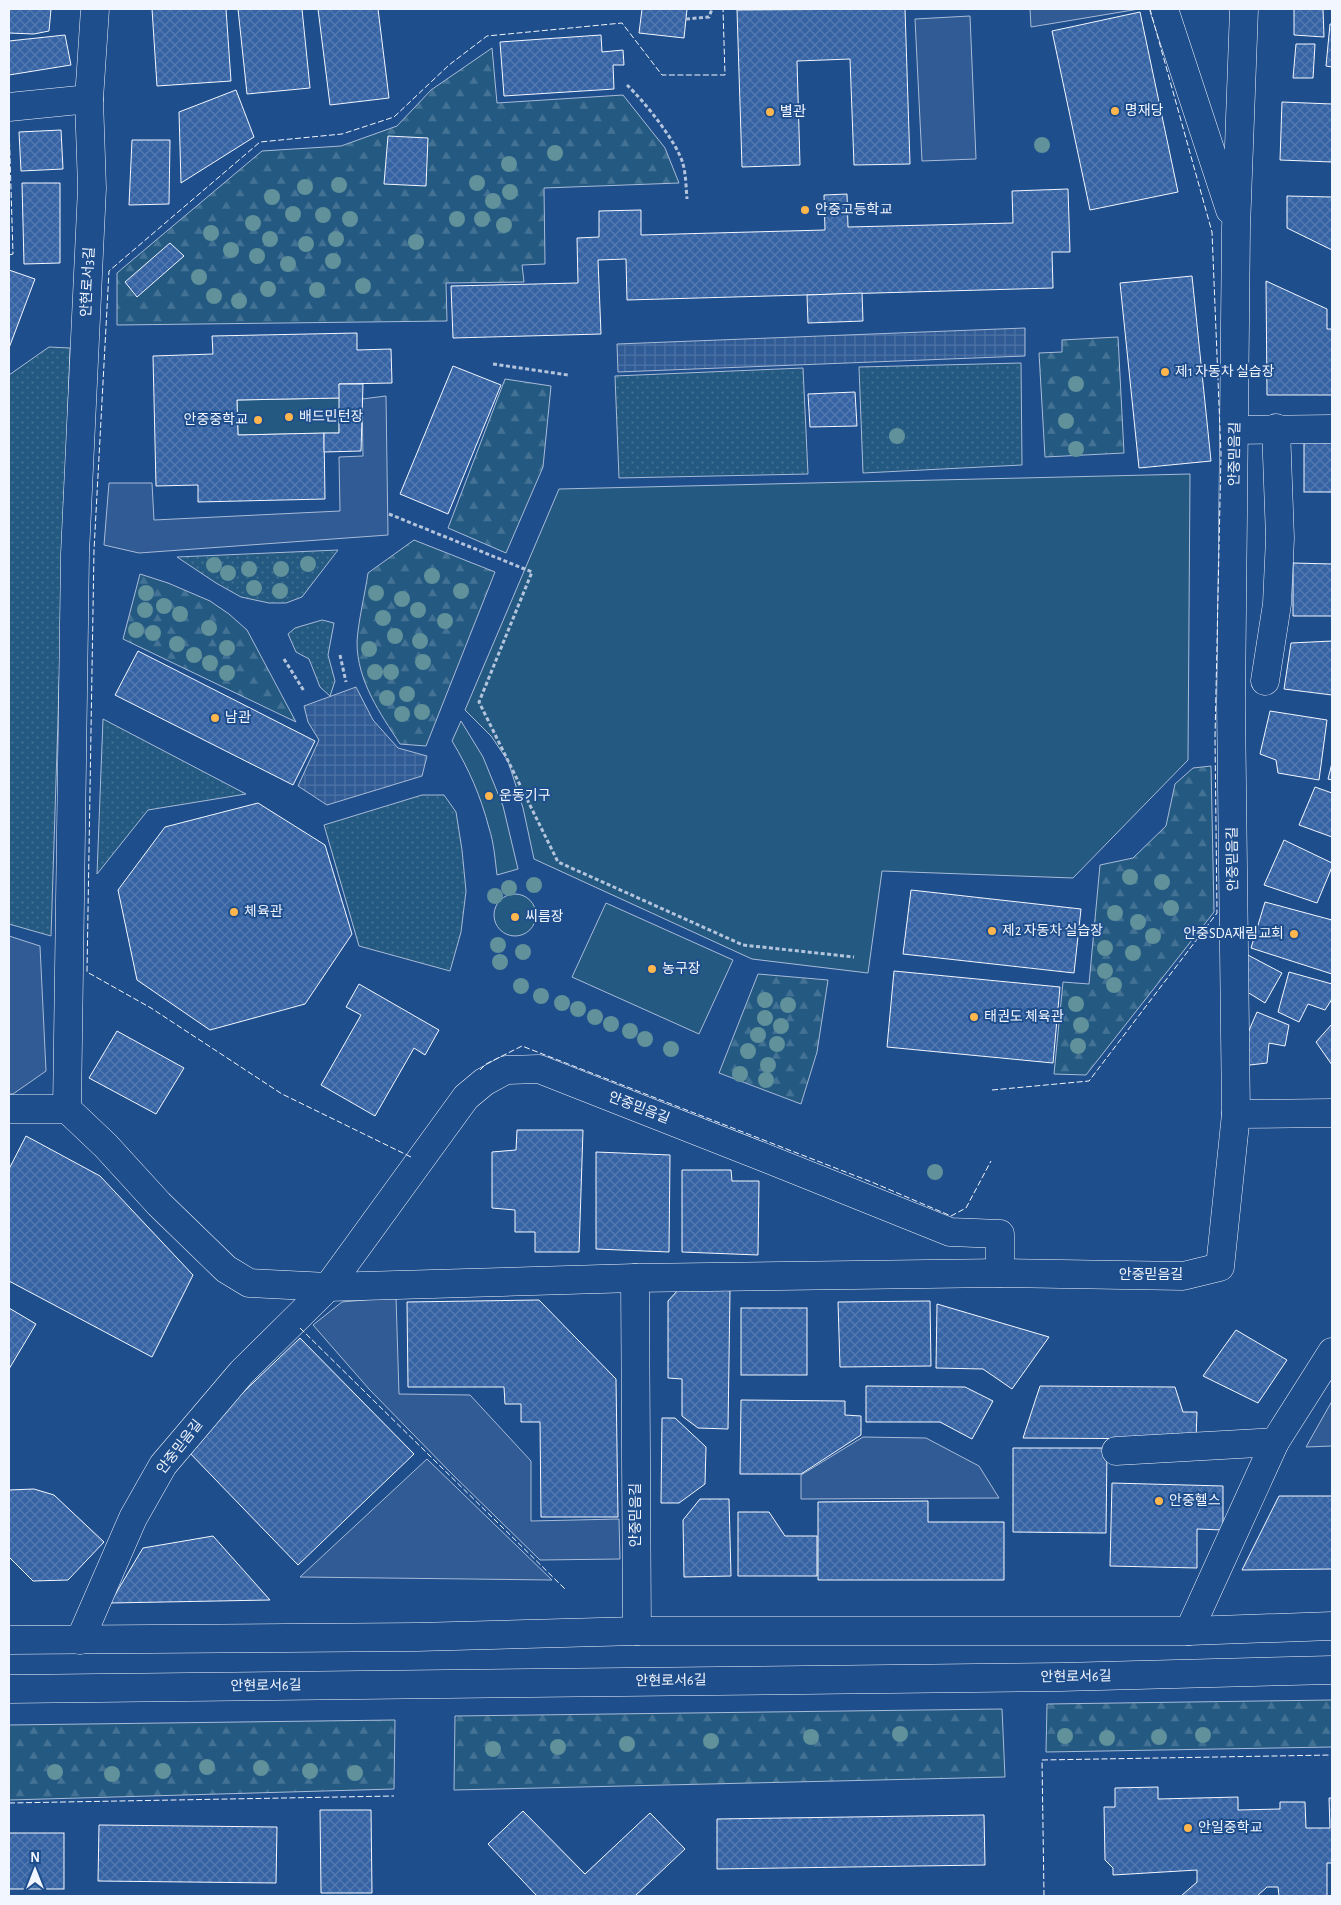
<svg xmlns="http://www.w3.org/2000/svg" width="1341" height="1905" viewBox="0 0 1341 1905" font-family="'Alegreya Sans','Noto Sans KR',sans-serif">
  <defs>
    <pattern id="grass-dots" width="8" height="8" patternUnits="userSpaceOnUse" patternTransform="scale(1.25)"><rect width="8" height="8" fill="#245a82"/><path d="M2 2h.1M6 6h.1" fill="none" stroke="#447295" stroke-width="1.8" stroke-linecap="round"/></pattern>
    <pattern id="forest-firs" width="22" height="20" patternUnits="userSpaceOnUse" patternTransform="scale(1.25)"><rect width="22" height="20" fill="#245a82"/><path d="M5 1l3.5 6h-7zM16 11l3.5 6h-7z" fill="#447295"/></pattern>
    <pattern id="plaza-grid" width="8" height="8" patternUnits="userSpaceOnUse" patternTransform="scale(1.25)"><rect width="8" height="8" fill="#305b95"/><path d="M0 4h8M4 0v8" fill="none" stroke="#4e73a5"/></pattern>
    <pattern id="building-cross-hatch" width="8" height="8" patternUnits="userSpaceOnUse" patternTransform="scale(1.25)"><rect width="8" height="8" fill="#3563a3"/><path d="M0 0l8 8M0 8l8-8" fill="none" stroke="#537ab1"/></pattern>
  </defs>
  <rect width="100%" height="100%" fill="#1f4e8c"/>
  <g fill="url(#grass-dots)" stroke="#a8bbd7">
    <polygon points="49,347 70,348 51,936 9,924 9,375"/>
    <polygon points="1021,363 1022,465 863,473 859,367"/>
    <polygon points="803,368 808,474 619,478 615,376"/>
    <polygon points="338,550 302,597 286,603 269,603 241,597 216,583 177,557"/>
    <polygon points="322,620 334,623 328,655 335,681 330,696 320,687 309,659 296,652 288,634 295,628"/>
    <polygon points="103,719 246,794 148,810 97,874"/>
    <polygon points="422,795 444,795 456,812 462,850 466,891 461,932 450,971 359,946 324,825"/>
  </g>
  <g fill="url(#forest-firs)" stroke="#a8bbd7">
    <polygon points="492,48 497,103 623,95 665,148 679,183 544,188 545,264 522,265 524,282 446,283 447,321 117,325 117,273 262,151 341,146 397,126 431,90"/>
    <polygon points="1118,337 1124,453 1045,457 1039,353 1062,352 1062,340"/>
    <polygon points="505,379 551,386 543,467 506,553 448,528"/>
    <path d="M414 540 495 572 426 746 400 744C380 713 357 681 357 642 358 622 365 594 368 573Z"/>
    <polygon points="140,574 168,583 210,601 229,614 247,630 296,722 123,639"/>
    <polygon points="1211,766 1214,912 1086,1075 1054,1074 1063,982 1089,984 1100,865 1133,858 1166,826 1175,784 1193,768"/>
    <polygon points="758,974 828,980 817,1052 801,1104 719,1073"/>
    <polygon points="1332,1700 1332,1747 1046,1752 1047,1704"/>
    <polygon points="1002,1709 1005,1777 454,1790 455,1716"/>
    <polygon points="395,1720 394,1789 9,1800 9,1725"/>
  </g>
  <g fill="#245a82" stroke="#a8bbd7">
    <polygon points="340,398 339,433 238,435 237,400"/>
    <polygon points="1190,474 1188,760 1073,878 882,871 868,973 752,959 534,859 523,808 508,761 491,736 465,710 559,489"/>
    <path d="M461 721 483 757 503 806 518 869 497 875C495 859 494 843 489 828 481 797 469 769 452 741Z"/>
    <circle cx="515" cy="915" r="21"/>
    <polygon points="606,903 733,960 699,1034 572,977"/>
  </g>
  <g fill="#305b95" stroke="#a8bbd7">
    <polygon points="1030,9 1139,9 1031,27"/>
    <polygon points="970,16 976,159 922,161 915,19"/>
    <polygon points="386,396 388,535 139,553 104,545 109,483 152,483 154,520 340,511 339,457 363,456 362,399"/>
    <polygon points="9,936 40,946 46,1071 13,1094 9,1094"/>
    <polygon points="396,1297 399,1394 470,1395 531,1461 531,1521 619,1519 620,1559 540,1560 452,1474 369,1389 313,1325 342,1302"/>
    <polygon points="1332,1401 1332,1446 1306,1447"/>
    <polygon points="863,1437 926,1438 979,1466 999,1498 801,1499 801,1475"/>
    <polygon points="427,1459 552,1580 300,1577"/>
  </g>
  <g fill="url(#plaza-grid)" stroke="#a8bbd7">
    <polygon points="1025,328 1025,356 618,372 617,344"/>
    <polygon points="356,687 373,720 398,748 427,756 422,776 327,805 298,786 319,740 308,722 304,706"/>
  </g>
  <g fill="url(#building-cross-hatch)" stroke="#f2f6ff">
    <polygon points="9,9 51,9 49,31 34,34 9,33"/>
    <polygon points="152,9 226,9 231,81 157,86"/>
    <polygon points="238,9 302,9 310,88 247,94"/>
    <polygon points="318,9 378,9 389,98 330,105"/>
    <polygon points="642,9 687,9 684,38 639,33"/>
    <polygon points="905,9 910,164 854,165 850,59 797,61 800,165 742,167 737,10"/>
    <polygon points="1294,9 1323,9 1324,37 1294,35"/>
    <polygon points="1140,12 1178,192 1090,210 1052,31"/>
    <polygon points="1330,24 1332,24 1332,67 1326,66"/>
    <polygon points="65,35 71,65 9,75 9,41"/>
    <polygon points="601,35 602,52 623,50 624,65 613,65 614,89 504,96 500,42"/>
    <polygon points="1296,44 1315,44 1313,78 1293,78"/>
    <polygon points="236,90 254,137 181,183 179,112"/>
    <polygon points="1282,102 1332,104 1332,162 1280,160"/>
    <polygon points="61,130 63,169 21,171 19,132"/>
    <polygon points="388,136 428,138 426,186 384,184"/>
    <polygon points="132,140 170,140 169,204 129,205"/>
    <polygon points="22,183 60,183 60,263 24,264"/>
    <polygon points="1068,189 1070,252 1052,252 1053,288 627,300 626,259 598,260 601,334 453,338 451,286 578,283 577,238 599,237 599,211 641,210 641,235 825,230 824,195 847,194 848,227 1013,223 1012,191"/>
    <polygon points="1287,196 1332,197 1332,250 1287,228"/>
    <polygon points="170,243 184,256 137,297 125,282"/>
    <polygon points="9,270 35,279 9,348"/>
    <polygon points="1192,276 1211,461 1139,468 1120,283"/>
    <polygon points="1266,281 1327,309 1327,329 1332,329 1332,395 1267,395"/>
    <polygon points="862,293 863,321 808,323 807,295"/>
    <polygon points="357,333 357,350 391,349 392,383 339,384 340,398 237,400 238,435 324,433 325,499 198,502 198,485 156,486 153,356 213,354 212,336"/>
    <polygon points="453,366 501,385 448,514 400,494"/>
    <polygon points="339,384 363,384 361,451 324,452 324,433 339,433"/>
    <polygon points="855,392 857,426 810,427 808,394"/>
    <rect x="1304" y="442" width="28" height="50"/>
    <polygon points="1293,563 1332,564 1332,616 1293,616"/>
    <polygon points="1332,641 1332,695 1284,689 1291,643"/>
    <polygon points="138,651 315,741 293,785 115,695"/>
    <polygon points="1270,711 1327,720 1319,780 1278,773 1276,760 1260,754"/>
    <polygon points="1332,763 1332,780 1328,779"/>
    <polygon points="1315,787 1332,793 1332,837 1299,825"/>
    <polygon points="258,803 325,845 352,934 305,1004 210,1030 137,980 118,890 165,827"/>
    <polygon points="1284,840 1332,863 1332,867 1317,903 1264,885"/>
    <polygon points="911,890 1081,909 1074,973 903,954"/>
    <polygon points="1265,902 1332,920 1332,974 1251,948"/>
    <polygon points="1244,953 1282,973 1265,1003 1239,987"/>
    <polygon points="894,971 1060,987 1053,1063 887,1047"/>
    <polygon points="1289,972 1332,984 1332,999 1325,1010 1308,1004 1299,1022 1278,1012"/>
    <polygon points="359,984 439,1030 425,1055 414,1048 375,1116 321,1085 361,1015 346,1007"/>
    <polygon points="1257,1012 1289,1025 1285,1046 1269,1043 1267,1063 1250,1065 1240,1051"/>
    <polygon points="1332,1024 1332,1065 1316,1042"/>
    <polygon points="117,1031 184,1068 156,1114 89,1078"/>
    <polygon points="517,1130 583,1130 579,1252 535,1252 535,1232 515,1232 515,1210 492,1208 492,1152 516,1150"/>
    <polygon points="26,1136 100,1176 193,1275 152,1357 9,1281 9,1169"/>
    <polygon points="596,1152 670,1155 669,1252 596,1249"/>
    <polygon points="682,1170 731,1170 732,1181 759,1181 758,1255 682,1252"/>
    <polygon points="678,1290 730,1290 728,1429 698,1428 682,1416 682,1379 668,1378 668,1301"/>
    <polygon points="539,1300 616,1379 618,1517 541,1517 540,1422 521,1422 521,1404 505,1404 504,1387 408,1387 407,1302"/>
    <polygon points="930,1301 931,1366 840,1367 838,1302"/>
    <polygon points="937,1304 1049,1337 1012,1389 983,1369 936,1368"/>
    <polygon points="9,1308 36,1324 9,1369"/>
    <rect x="741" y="1308" width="66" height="67"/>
    <polygon points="1236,1330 1287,1360 1258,1403 1203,1376"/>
    <polygon points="300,1338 414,1454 298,1565 185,1448"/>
    <polygon points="866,1386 965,1387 993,1401 972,1439 940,1422 866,1422"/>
    <polygon points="1040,1386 1175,1387 1183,1412 1197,1412 1196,1439 1023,1438"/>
    <polygon points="741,1400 845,1401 845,1415 861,1416 861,1435 801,1474 740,1474"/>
    <polygon points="662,1418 675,1418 706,1447 705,1484 679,1503 661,1503"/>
    <polygon points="1013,1448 1107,1448 1106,1533 1013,1532"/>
    <polygon points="1112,1483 1223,1486 1223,1530 1197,1529 1197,1568 1110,1566"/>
    <polygon points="34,1489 54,1495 104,1542 68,1580 33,1581 9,1557 9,1490"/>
    <polygon points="1279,1496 1332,1496 1332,1569 1242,1570"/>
    <polygon points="700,1499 729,1499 731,1576 684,1577 683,1520"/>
    <polygon points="928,1501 928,1522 1004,1522 1004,1580 818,1580 818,1502"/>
    <polygon points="738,1512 769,1512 785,1536 817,1536 817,1576 738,1576"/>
    <polygon points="213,1536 270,1600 110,1603 143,1548"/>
    <polygon points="1158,1787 1158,1799 1238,1797 1238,1810 1280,1809 1280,1802 1305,1802 1306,1828 1330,1828 1329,1798 1332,1798 1332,1863 1327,1863 1327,1896 1279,1896 1278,1887 1267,1887 1257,1896 1181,1896 1197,1882 1197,1870 1113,1875 1113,1868 1105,1860 1104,1807 1115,1807 1115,1788"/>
    <polygon points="320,1810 371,1810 372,1893 321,1893"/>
    <polygon points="523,1811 585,1874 650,1813 685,1849 635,1896 537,1896 488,1844"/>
    <polygon points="984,1815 985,1865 717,1869 717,1819"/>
    <polygon points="99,1825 277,1827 276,1883 98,1881"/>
    <rect x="9" y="1833" width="55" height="56"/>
  </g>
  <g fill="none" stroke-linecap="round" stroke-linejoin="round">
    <defs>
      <g id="minor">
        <polyline points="1164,9 1230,210"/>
        <polyline points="9,107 89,99"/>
        <polyline points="1235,430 1332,429"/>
        <polyline points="1265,681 1277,604 1280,538 1276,428"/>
        <polyline points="9,1109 67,1109 106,1146 159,1204 226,1269 249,1283 328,1287 635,1278 1000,1273 1183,1276 1220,1267 1236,1114 1231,704 1236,228 1244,9"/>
        <polyline points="67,1109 75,554 92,188 89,99 95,9"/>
        <polyline points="1236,1114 1332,1113"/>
        <polyline points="635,1278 637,1631"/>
        <polyline points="1116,1451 1275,1442"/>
        <polyline points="1189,1631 1275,1442 1332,1352"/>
        <polyline points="9,1640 417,1637 637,1631 1189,1631 1332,1626"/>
        <polyline points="80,1640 133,1518 163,1465 242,1372 328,1287 466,1097 484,1082 506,1070 539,1069 768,1159 950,1232 1000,1234 1000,1273"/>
        <polyline points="9,1689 1061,1677 1332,1670"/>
      </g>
    </defs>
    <use href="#minor" stroke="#f2f6ff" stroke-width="29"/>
    <g stroke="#b3c4dc" stroke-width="3" stroke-dasharray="4 2.5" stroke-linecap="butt">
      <polyline points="686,19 709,17 712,9"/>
      <path d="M627 85C644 101 677 142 683 164 686 175 686 188 687 199"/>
      <polyline points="493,364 568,375"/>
      <polyline points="389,514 532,572 479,702 558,862 743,945 854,957"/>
      <polyline points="340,655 346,682"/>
      <polyline points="284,659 304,691"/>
    </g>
    <use href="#minor" stroke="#1f4e8c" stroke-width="28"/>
    <g stroke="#f2f6ff" stroke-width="1" stroke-dasharray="6 2.5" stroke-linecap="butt">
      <polyline points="9,124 13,254 9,255"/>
      <polyline points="480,1070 486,1064 522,1046 874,1183 951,1216 966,1208 991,1161"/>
      <polyline points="992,1090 1089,1081 1217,913 1215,738 1221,454 1212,232 1150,9"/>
      <polyline points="411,1157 282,1094 151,1008 87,972 94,550 109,271 260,142 342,134 394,117 449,65 487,36 622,23 662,75 725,75 723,9"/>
      <polyline points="300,1328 565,1589"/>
      <polyline points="9,1803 394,1796"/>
      <polyline points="1044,1896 1042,1760 1332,1755"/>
    </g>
  </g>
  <g fill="#61919a">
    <circle cx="1042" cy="145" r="8"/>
    <circle cx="555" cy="153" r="8"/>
    <circle cx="509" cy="164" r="8"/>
    <circle cx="477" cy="183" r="8"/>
    <circle cx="339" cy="185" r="8"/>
    <circle cx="305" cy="187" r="8"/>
    <circle cx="510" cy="192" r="8"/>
    <circle cx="272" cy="197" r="8"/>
    <circle cx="493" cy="201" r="8"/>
    <circle cx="293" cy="214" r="8"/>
    <circle cx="323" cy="215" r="8"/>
    <circle cx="350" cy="219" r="8"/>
    <circle cx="457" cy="219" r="8"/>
    <circle cx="482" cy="219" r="8"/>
    <circle cx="253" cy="223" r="8"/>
    <circle cx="504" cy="225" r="8"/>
    <circle cx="211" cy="233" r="8"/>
    <circle cx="270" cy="239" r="8"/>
    <circle cx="336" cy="239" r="8"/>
    <circle cx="416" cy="242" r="8"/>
    <circle cx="306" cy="244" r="8"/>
    <circle cx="231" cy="250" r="8"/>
    <circle cx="257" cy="256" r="8"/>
    <circle cx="333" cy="261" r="8"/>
    <circle cx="288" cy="264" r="8"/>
    <circle cx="199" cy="277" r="8"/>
    <circle cx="363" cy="286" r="8"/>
    <circle cx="268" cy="289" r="8"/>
    <circle cx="317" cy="290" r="8"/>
    <circle cx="214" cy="296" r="8"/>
    <circle cx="239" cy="301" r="8"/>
    <circle cx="1076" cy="384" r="8"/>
    <circle cx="1066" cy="421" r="8"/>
    <circle cx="897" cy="436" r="8"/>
    <circle cx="1076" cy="449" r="8"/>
    <circle cx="308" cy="564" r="8"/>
    <circle cx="214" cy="565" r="8"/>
    <circle cx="249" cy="569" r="8"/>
    <circle cx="281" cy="569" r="8"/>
    <circle cx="228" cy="573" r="8"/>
    <circle cx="432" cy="576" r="8"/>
    <circle cx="254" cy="588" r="8"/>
    <circle cx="280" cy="591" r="8"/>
    <circle cx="461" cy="591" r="8"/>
    <circle cx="146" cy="593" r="8"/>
    <circle cx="376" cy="593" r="8"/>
    <circle cx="402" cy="599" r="8"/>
    <circle cx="164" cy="606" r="8"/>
    <circle cx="145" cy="610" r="8"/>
    <circle cx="418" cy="610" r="8"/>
    <circle cx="180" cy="614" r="8"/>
    <circle cx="383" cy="618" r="8"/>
    <circle cx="445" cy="621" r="8"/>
    <circle cx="209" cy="628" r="8"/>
    <circle cx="136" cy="630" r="8"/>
    <circle cx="153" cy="633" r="8"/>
    <circle cx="395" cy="636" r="8"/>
    <circle cx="420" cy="641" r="8"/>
    <circle cx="177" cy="644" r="8"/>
    <circle cx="227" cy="648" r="8"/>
    <circle cx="369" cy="649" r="8"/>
    <circle cx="194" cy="655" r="8"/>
    <circle cx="423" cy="662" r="8"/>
    <circle cx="210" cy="663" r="8"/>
    <circle cx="375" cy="672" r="8"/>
    <circle cx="391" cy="672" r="8"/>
    <circle cx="227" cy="673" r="8"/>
    <circle cx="407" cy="694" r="8"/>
    <circle cx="387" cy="698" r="8"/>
    <circle cx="422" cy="712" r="8"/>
    <circle cx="402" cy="714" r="8"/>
    <circle cx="1130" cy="877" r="8"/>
    <circle cx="1162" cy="882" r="8"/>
    <circle cx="534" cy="885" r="8"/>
    <circle cx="509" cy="888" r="8"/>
    <circle cx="495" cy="896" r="8"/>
    <circle cx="1171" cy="908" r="8"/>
    <circle cx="1115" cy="913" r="8"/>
    <circle cx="1138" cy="922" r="8"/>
    <circle cx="1153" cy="936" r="8"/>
    <circle cx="498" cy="945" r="8"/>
    <circle cx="1105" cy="948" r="8"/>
    <circle cx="523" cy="952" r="8"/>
    <circle cx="1133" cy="953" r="8"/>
    <circle cx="500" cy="962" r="8"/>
    <circle cx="1105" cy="971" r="8"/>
    <circle cx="1114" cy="985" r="8"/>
    <circle cx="521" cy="986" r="8"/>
    <circle cx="541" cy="996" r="8"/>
    <circle cx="765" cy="1000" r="8"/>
    <circle cx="562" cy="1003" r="8"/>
    <circle cx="1076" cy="1004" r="8"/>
    <circle cx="788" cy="1005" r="8"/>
    <circle cx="578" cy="1009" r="8"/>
    <circle cx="595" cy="1017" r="8"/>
    <circle cx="765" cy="1018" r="8"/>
    <circle cx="611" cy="1024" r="8"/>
    <circle cx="1081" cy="1025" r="8"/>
    <circle cx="781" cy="1026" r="8"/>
    <circle cx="630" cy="1031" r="8"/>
    <circle cx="758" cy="1035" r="8"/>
    <circle cx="645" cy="1039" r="8"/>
    <circle cx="777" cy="1044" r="8"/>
    <circle cx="1078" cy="1046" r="8"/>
    <circle cx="671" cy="1049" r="8"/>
    <circle cx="748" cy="1051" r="8"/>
    <circle cx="768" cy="1065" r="8"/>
    <circle cx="740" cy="1074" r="8"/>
    <circle cx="766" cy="1080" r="8"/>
    <circle cx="935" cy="1172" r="8"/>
    <circle cx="900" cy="1734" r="8"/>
    <circle cx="1203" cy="1735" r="8"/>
    <circle cx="1065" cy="1736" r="8"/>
    <circle cx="811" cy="1737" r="8"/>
    <circle cx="1159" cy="1737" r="8"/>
    <circle cx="1107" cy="1738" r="8"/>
    <circle cx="711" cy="1741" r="8"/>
    <circle cx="627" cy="1744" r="8"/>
    <circle cx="558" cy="1747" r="8"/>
    <circle cx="493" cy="1749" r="8"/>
    <circle cx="207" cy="1767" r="8"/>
    <circle cx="261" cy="1768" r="8"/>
    <circle cx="163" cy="1771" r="8"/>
    <circle cx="310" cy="1771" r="8"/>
    <circle cx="55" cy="1772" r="8"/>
    <circle cx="355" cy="1773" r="8"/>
    <circle cx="112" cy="1774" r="8"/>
  </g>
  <g fill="#ffb74d" stroke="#1f4e8c" stroke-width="2">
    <circle cx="1115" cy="111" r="5"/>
    <circle cx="770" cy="112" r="5"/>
    <circle cx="805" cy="210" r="5"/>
    <circle cx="1165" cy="372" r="5"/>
    <circle cx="289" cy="417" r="5"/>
    <circle cx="258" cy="420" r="5"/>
    <circle cx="215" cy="718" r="5"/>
    <circle cx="489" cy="796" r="5"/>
    <circle cx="234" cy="912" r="5"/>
    <circle cx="515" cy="917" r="5"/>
    <circle cx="992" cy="931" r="5"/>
    <circle cx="1294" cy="934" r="5"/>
    <circle cx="652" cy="969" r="5"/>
    <circle cx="974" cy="1017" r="5"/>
    <circle cx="1159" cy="1501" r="5"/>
    <circle cx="1188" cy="1828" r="5"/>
  </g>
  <g text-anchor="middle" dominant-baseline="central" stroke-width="4" stroke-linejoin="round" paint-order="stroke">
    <g font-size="14" fill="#f2f6ff" stroke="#1f4e8c" text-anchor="start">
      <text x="1125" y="111">명재당</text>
      <text x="780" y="112">별관</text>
      <text x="815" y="210">안중고등학교</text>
      <text x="1175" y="372">제1 자동차 실습장</text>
      <text x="299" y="417">배드민턴장</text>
      <text x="248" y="420" text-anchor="end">안중중학교</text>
      <text x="225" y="718">남관</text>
      <text x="499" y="796">운동기구</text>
      <text x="244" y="912">체육관</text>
      <text x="525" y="917">씨름장</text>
      <text x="1002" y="931">제2 자동차 실습장</text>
      <text x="1284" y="934" text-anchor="end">안중SDA재림교회</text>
      <text x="662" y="969">농구장</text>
      <text x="984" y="1017">태권도 체육관</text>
      <text x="1169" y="1501">안중헬스</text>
      <text x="1198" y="1828">안일중학교</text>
    </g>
    <g font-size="14" fill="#f2f6ff" stroke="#1f4e8c">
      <text transform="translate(88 282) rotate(-87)">안현로서3길</text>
      <text transform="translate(1235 454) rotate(-89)">안중믿음길</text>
      <text transform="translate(1233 859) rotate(-91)">안중믿음길</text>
      <text transform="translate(639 1108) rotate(21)">안중믿음길</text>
      <text x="1151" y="1275">안중믿음길</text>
      <text transform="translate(180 1447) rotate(-52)">안중믿음길</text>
      <text transform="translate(636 1515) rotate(-90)">안중믿음길</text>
      <text transform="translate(1076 1677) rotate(-1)">안현로서6길</text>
      <text transform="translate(671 1681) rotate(-1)">안현로서6길</text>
      <text transform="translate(266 1686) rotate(-1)">안현로서6길</text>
    </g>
  </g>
  <rect width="1341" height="1905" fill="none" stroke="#f2f6ff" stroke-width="20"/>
  <g transform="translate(35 1870)" stroke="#1f4e8c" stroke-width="4" paint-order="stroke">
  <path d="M0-4L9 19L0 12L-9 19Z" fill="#f2f6ff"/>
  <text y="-8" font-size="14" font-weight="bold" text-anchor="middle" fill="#f2f6ff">N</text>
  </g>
</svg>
